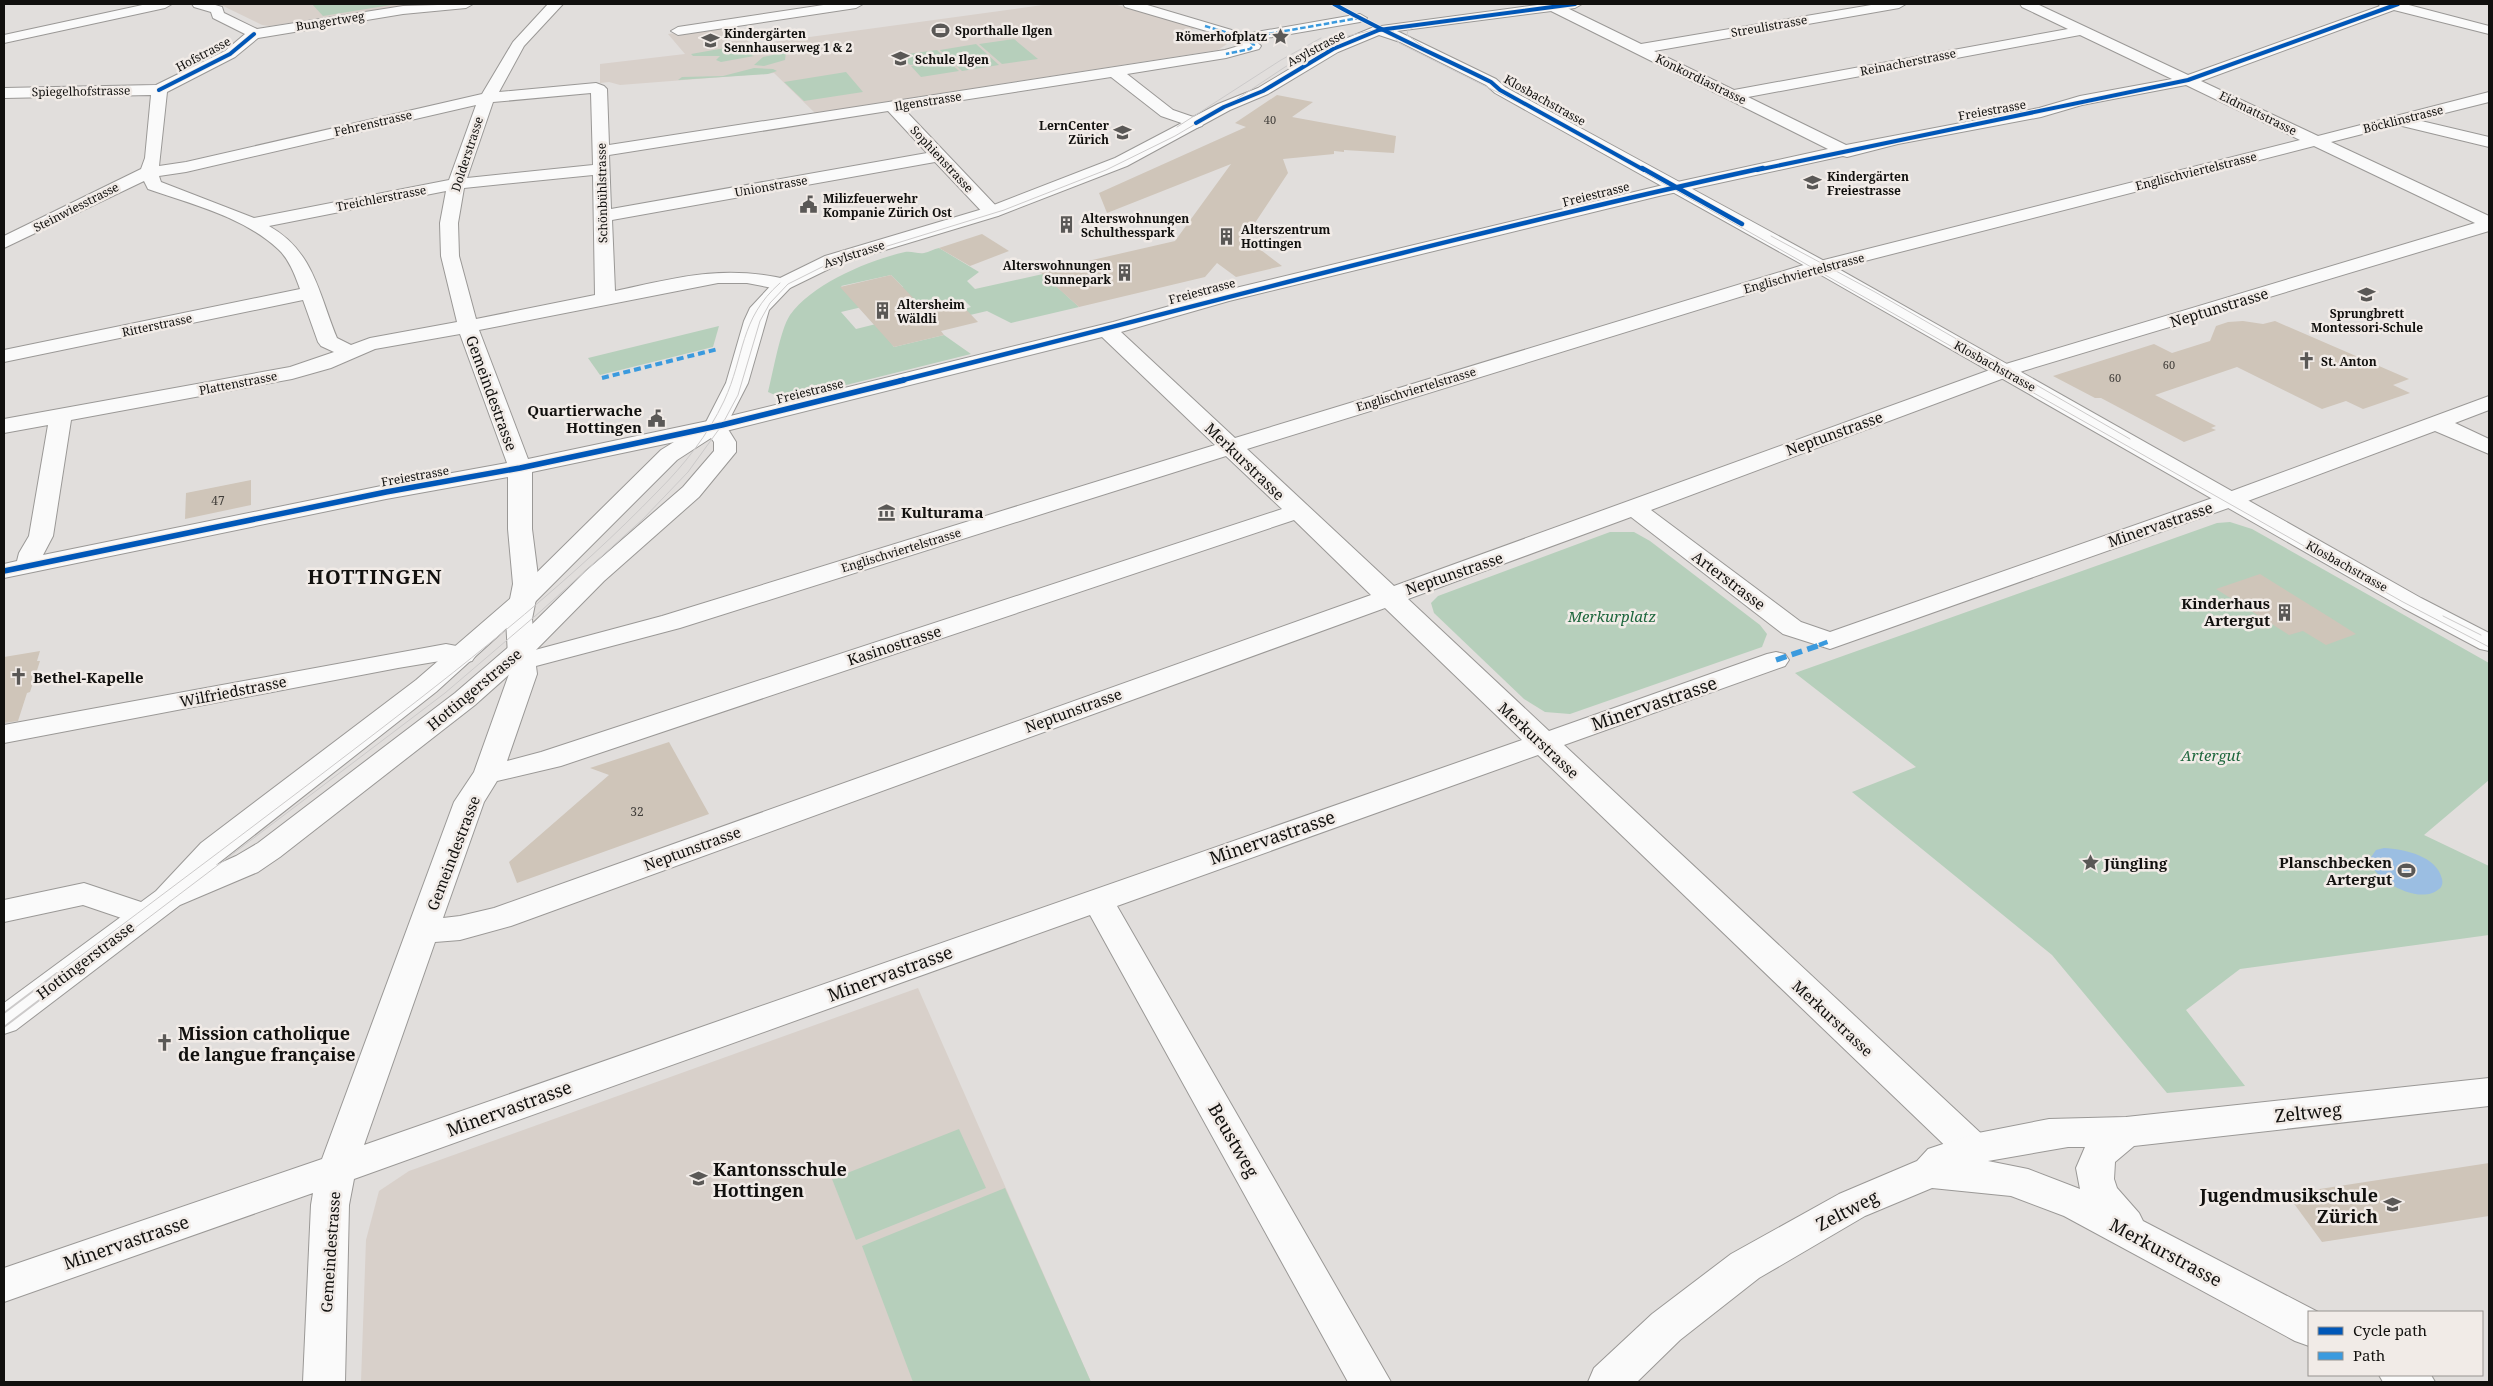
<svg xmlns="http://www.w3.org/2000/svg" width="2493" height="1386" viewBox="0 0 2493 1386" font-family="'Noto Serif',serif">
  <rect width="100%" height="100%" fill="#e1dedc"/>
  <g fill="#d8d0ca">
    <polygon points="219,4 412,4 269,26 262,25"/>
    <polygon points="1050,4 1114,4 1196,28 1189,31 1227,44 1218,50 815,113 774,73 620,85 609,82 600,83 600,64 685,54 668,34 731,25 752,45"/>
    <polygon points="918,988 1091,1382 361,1382 366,1240 379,1191 409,1171"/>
  </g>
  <g fill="#b6cfbb">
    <polygon points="312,4 397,4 323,16"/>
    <polygon points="1014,39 1038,59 1002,64 979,44"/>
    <polygon points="976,44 999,65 962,71 940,50"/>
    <polygon points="742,45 742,49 737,52 753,53 751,55 754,56 721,62 716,60 720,56 693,56 691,54"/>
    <polygon points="937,50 947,60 910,65 900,55"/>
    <polygon points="786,52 785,60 764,66 754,65 763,57 773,55 774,53"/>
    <polygon points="948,61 959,71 921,77 911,66"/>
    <polygon points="754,68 773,69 777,71 768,74 678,80 682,77 723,76"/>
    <polygon points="846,72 863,92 804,101 784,82"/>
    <path d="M939 248 979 272 967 281 975 289 1043 274 1079 307 1011 323 987 311 970 315 964 309 971 307 963 299 918 308 888 291 903 287 891 275 841 286 862 307 841 312 856 329 876 324 894 347 944 335 971 354 810 394 784 399 768 392C773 373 780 330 790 315 812 284 869 260 905 252 912 251 918 254 924 253 929 252 934 249 939 248Z"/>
    <polygon points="719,326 713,347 600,375 588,358"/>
    <polygon points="2230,522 2252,529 2489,663 2489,780 2424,835 2489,866 2489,935 2240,969 2186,1010 2245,1086 2167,1093 2052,955 1852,792 1916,767 1795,673 2217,523"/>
    <polygon points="1610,532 1634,532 1650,541 1760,625 1767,634 1762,647 1570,714 1545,712 1524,699 1434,613 1431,603 1438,596"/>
    <polygon points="959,1129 986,1188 856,1240 832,1179"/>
    <polygon points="1005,1188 1091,1382 913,1382 862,1246"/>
  </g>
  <path fill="#9bbee2" d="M2384 848C2404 849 2437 856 2442 879 2443 883 2442 887 2439 889 2420 906 2375 881 2369 860L2376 850Z"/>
  <g fill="#cfc5b9">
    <polygon points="1277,95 1313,102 1292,117 1396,136 1394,153 1344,150 1344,152 1334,151 1334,154 1283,159 1288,173 1245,238 1282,266 1236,277 1217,263 1205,277 1079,307 1040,272 1175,241 1231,164 1107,213 1099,193 1246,127 1235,123"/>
    <polygon points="982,234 1009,251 970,266 939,248"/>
    <polygon points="891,275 923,308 957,300 978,322 941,331 944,335 894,347 840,287"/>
    <polygon points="2243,321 2263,324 2275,321 2409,379 2393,385 2410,393 2363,409 2346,401 2322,409 2237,367 2155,395 2216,426 2211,428 2216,430 2184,442 2101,398 2095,398 2053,376 2154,344 2172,353 2210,341 2216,326 2228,322"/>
    <polygon points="251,480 251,505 185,519 186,493"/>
    <polygon points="2260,574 2334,620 2356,634 2326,645 2303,631 2289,635 2216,589"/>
    <polygon points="40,651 37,661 40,661 30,692 27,693 18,721 4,723 4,657"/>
    <polygon points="669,742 709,814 517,883 509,862 609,775 590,768"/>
    <polygon points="2489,1163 2489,1216 2322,1242 2287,1194"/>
  </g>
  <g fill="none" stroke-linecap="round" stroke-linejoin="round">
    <defs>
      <g id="street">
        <polygon points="147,4 172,4 165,8 4,43 4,35"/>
        <path d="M192 4H212L222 7 224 13 257 29 403 6 473 4 466 8 403 14 258 38 235 57 167 92 159 166 186 162 482 94 513 42 548 4H563L524 46 499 92 596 83 604 86 607 89 609 145 1225 50 1242 45 1234 39 1125 7 1123 4H1144L1245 34 1360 14 1367 18 1360 22 1255 40 1261 46 1259 49 1226 58 1127 74 1173 110 1202 120 1204 123 1202 126 1196 128 1161 116 1111 77 904 109 998 208 1001 212 998 216H986L935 162 612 220 615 291C678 277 725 264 790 280L793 284 790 288 783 290 747 283H718L479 330 528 459 722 418 1113 322 1223 291 1659 186 1828 149 1549 10 1547 7 1550 4H1559L1641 44 1877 4H1906L1899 8 1654 51 1734 90 2068 29 2022 7 2020 4H2037L2188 75 2380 6 2378 4H2405L2489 26V34L2394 10 2201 81 2318 136 2489 92V102L2417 120 2489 137V147L2398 125 2331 142 2489 216V231L2023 371 1651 510 1801 622 1830 632 2221 495 2489 396V410L2455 423 2489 439V454L2435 431 2237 505 1830 649 1783 634 1631 517 1408 599 1549 731 1767 654 1776 652 1785 654 1789 660 1785 666 1564 745 1986 1138 1991 1149 1986 1160 1973 1164 1960 1160 1538 755 1117 906 1391 1382H1348L1090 915 354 1179 349 1205 345 1382H303L311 1205 313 1193 4 1302V1268L322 1159 454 802 474 772 509 674 506 619 513 584 508 529V477L386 499 4 578V564L17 561 19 553 29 536 48 425 4 433V419L290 367 334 352 321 346 318 342 303 300 4 362V350L300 289C295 275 289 259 278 249 244 217 191 204 148 189L144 181 4 248V236L141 169 145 158 151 95 4 98V88L156 85 225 51 245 34 213 18 211 12 194 7ZM2080 35 2172 79 2080 96 2039 108 1846 145 1748 97ZM2186 85 2300 140 1800 266 1235 438 1121 332 1229 301 1659 196 1843 156 1847 157 1898 144 2041 117 2082 105ZM591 93 593 165 467 178 493 102ZM476 105 449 180 254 218 161 182 159 176 186 172ZM888 111 927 153 611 209 609 155ZM2314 146 2475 223 2009 363 1394 586 1247 449 1814 274ZM593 175 595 295 476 319 459 256 458 223 464 188ZM446 191 440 223 441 256 457 322 370 338 351 345 337 338C319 295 314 251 269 226ZM460 334 507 463 386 485 43 555 53 536 71 420 292 379 331 368 375 349ZM1102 337 1215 445 662 616 535 650 532 619 539 584 532 529V472L722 432ZM1226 456 1282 509 541 752 507 761 537 674 536 666 680 628ZM1294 520 1371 595 494 908 460 916 443 918 484 802 497 781 561 766ZM1385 608 1522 740 364 1145 435 942 460 940 511 926Z"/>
        <polygon points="830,4 863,4 856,8 678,35 671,31 678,27"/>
        <polygon points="446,644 472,649 476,655 472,661 463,663 446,660 398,668 4,743 4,725"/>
        <polygon points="84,883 156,907 161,915 156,923 145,926 83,905 4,922 4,900"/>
      </g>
      <g id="secondary">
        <path d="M1545 4H1582L1575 8 1397 31 1496 79 1505 87 1828 263 2421 598 2489 633V651L2480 649 2403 608 1814 271 1495 93 1486 85 1400 42 1379 35 1338 52 1268 94 1230 110 1127 166 998 216 839 264 790 288 769 310 748 383 726 426 736 442V452L699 497 604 581 530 656 475 705 280 857 258 872 180 905 16 1030 4 1034V1003L156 891 201 843 416 680 512 597 661 450 706 422 726 383 744 321 750 308 776 280 825 256 986 208 1115 158 1218 104 1258 88 1328 46 1374 27ZM711 438 714 442V451L683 487 586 571 512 644 455 693 258 843 236 856 216 865 436 692 530 607 677 460Z"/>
        <path d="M2489 1078V1106L2134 1146 2115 1162 2114 1179 2117 1188 2139 1213 2143 1221 2318 1312H2309V1346L2295 1341 2064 1216 2011 1196 1932 1188 1865 1216 1759 1278 1680 1340 1637 1382H1588L1594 1368 1652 1314 1731 1254 1839 1194 1917 1161 1928 1149 1973 1134 2049 1119 2126 1117ZM2068 1147H2085L2076 1168 2080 1189 2028 1169 1988 1161Z"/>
        <polygon points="2379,1375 2431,1375 2435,1382 2383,1382"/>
      </g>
    </defs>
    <use href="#street" stroke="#9a9896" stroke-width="2"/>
    <use href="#secondary" stroke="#9a9896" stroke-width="2"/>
    <use href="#street" fill="#fafafa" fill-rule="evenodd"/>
    <use href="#secondary" fill="#fafafa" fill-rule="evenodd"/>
    <g stroke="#cccaca" stroke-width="1">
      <polyline points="1400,25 1394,29 1392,34 1399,43 1539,113 2403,602 2489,647"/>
      <polyline points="1418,25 1408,30 1407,35 1428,50"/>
      <polyline points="1177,127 1281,60 1321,38"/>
      <polyline points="1771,236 1875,292 2130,439"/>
      <polyline points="2443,616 2481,635"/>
      <path d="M55 975C165 893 274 811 382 728 478 654 574 578 658 491 684 465 708 435 724 401 745 356 739 319 780 283"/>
      <polyline points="73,975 445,693 541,611 643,519 688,472 722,425 738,395 760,321 770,303 788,284 826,265 1004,210 1106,170 1175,136 1231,103 1285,67 1339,38 1382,28 1564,4"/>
    </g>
    <g stroke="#cccaca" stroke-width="2">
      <polyline points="4,1013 57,973"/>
      <polyline points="4,1027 75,973"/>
    </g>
    <g stroke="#3a9ade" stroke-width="2.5" stroke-dasharray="5.5 2.5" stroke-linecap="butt">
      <polyline points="1205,26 1245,38 1254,45 1250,49 1226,54"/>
      <polyline points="1245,38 1359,18"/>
    </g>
    <polyline stroke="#3a9ade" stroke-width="4" stroke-dasharray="7 4" stroke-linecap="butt" points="602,378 718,349"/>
    <polyline stroke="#3a9ade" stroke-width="4.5" stroke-dasharray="9 4.5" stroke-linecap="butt" points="1819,645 1830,641"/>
    <polyline stroke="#3a9ade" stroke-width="5.5" stroke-dasharray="11 5.5" stroke-linecap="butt" points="1776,660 1823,644"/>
    <defs>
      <g id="cycleway-far2">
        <path d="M1334 4C1385 33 1439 56 1491 82L1500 90 1644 170"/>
        <polyline points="159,90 230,54 254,34"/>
        <polyline points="1196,123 1224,107 1263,91 1333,49 1379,30 1575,4"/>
        <polyline points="1757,170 2188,80 2398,4"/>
      </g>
      <g id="cycleway-far1">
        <polyline points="1642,168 1742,224"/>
        <path d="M899 381C1187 309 1473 231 1763 168"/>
      </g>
      <polyline id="cycleway" points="4,571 386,492 520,468 722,425 904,380"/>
    </defs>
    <use href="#cycleway-far2" stroke="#f1ebe7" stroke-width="5.5"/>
    <use href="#cycleway-far1" stroke="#f1ebe7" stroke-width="6"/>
    <use href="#cycleway" stroke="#f1ebe7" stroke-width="8"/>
    <use href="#cycleway-far2" stroke="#0057b8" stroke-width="4"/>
    <use href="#cycleway-far1" stroke="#0057b8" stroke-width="4.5"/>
    <use href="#cycleway" stroke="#0057b8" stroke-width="5.5"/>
  </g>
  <defs>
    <symbol id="stadium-bare" viewBox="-9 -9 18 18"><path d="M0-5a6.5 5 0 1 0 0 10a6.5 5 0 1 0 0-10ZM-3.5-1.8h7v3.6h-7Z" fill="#5a5856" stroke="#f1ebe7" stroke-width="2.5" paint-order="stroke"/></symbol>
    <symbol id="sight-bare" viewBox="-9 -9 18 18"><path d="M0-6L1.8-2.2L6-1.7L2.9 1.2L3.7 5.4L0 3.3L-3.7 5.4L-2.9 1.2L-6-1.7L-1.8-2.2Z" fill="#5a5856" stroke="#f1ebe7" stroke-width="2.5" paint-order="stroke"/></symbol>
    <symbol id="school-bare" viewBox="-9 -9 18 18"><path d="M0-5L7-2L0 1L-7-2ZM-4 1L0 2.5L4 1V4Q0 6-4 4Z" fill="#5a5856" stroke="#f1ebe7" stroke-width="2.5" paint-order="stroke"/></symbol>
    <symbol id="civic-bare" viewBox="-9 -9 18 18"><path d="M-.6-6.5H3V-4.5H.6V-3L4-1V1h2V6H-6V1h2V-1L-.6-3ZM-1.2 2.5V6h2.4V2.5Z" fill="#5a5856" stroke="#f1ebe7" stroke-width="2.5" paint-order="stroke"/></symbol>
    <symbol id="building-bare" viewBox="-9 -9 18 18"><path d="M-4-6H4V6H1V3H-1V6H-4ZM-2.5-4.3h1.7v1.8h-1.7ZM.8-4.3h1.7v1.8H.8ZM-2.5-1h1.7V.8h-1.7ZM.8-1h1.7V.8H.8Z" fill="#5a5856" stroke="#f1ebe7" stroke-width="2.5" paint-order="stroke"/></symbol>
    <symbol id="church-bare" viewBox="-9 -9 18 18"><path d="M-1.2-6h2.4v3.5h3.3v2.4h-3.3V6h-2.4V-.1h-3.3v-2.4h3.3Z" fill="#5a5856" stroke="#f1ebe7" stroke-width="2.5" paint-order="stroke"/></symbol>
    <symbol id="museum-bare" viewBox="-9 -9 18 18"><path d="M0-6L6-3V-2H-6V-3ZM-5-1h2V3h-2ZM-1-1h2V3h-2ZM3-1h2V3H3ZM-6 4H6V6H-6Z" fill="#5a5856" stroke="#f1ebe7" stroke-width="2.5" paint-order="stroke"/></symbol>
  </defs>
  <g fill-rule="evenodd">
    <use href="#stadium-bare" x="928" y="18" width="25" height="25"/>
    <use href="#sight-bare" x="1268" y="24" width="25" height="25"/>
    <use href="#school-bare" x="698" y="28" width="25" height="25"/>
    <use href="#school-bare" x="888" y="46" width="25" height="25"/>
    <use href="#school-bare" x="1110" y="120" width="25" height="25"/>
    <use href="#school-bare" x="1800" y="170" width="25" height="25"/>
    <use href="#civic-bare" x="796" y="192" width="25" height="25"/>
    <use href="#building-bare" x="1054" y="212" width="25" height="25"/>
    <use href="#building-bare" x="1214" y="224" width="25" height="25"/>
    <use href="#building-bare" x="1112" y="260" width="25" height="25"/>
    <use href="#school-bare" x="2354" y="282" width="25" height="25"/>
    <use href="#building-bare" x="870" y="298" width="25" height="25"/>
    <use href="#church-bare" x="2294" y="348" width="25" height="25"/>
    <use href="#civic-bare" x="644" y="406" width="25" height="25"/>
    <use href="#museum-bare" x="874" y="500" width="25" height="25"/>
    <use href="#building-bare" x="2272" y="600" width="25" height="25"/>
    <use href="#church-bare" x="6" y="664" width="25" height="25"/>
    <use href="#sight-bare" x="2078" y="850" width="25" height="25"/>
    <use href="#stadium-bare" x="2394" y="858" width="25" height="25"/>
    <use href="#church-bare" x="152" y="1030" width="25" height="25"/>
    <use href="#school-bare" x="686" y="1166" width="25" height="25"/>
    <use href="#school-bare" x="2380" y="1192" width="25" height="25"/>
  </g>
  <g text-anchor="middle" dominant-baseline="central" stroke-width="5" stroke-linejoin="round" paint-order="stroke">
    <g font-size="11" fill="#403d39">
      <text x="1270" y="119">40</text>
      <text x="2169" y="364">60</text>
      <text x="2115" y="377">60</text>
    </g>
    <g font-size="12" fill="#11100e" stroke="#f1ebe7">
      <text transform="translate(330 21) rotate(-9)">Bungertweg</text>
      <text transform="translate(1769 26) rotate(-10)">Streulistrasse</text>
      <text transform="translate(1316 48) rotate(-28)">Asylstrasse</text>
      <text transform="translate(203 54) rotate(-28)">Hofstrasse</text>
      <text transform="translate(1908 62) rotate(-11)">Reinacherstrasse</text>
      <text transform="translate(1701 79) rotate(26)">Konkordiastrasse</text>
      <text transform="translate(81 91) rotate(-1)">Spiegelhofstrasse</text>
      <text transform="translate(1545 100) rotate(29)">Klosbachstrasse</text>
      <text transform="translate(928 101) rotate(-9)">Ilgenstrasse</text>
      <text transform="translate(1992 110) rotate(-10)">Freiestrasse</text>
      <text transform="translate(2258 113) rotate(26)">Eidmattstrasse</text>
      <text transform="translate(2403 119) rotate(-14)">Böcklinstrasse</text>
      <text transform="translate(373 123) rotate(-13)">Fehrenstrasse</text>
      <text transform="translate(467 154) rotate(-72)">Dolderstrasse</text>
      <text transform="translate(942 159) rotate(47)">Sophienstrasse</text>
      <text transform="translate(2196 171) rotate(-14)">Englischviertelstrasse</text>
      <text transform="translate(771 186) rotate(-10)">Unionstrasse</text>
      <text transform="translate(602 193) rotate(-91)">Schönbühlstrasse</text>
      <text transform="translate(1596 194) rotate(-14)">Freiestrasse</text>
      <text transform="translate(381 198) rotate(-11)">Treichlerstrasse</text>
      <text transform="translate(76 207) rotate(-27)">Steinwiesstrasse</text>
      <text transform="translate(854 254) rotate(-18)">Asylstrasse</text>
      <text transform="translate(1804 273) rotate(-15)">Englischviertelstrasse</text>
      <text transform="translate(1202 291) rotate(-15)">Freiestrasse</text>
      <text transform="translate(157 325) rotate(-12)">Ritterstrasse</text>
      <text transform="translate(1995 366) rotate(29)">Klosbachstrasse</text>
      <text transform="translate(238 383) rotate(-11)">Plattenstrasse</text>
      <text transform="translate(1416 389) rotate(-17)">Englischviertelstrasse</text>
      <text transform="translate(810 391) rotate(-14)">Freiestrasse</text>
      <text transform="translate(415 476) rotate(-10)">Freiestrasse</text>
      <text transform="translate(901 550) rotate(-17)">Englischviertelstrasse</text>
      <text transform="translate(2347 566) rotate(29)">Klosbachstrasse</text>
    </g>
    <g font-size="12" font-weight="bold" fill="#11100e" stroke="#f1ebe7" text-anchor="start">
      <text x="955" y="30">Sporthalle Ilgen</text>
      <text x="724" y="33">Kindergärten<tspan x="724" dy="14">Sennhauserweg 1 &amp; 2</tspan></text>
      <text x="1267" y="36" text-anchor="end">Römerhofplatz</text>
      <text x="915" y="59">Schule Ilgen</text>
      <text x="1109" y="125" text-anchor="end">LernCenter<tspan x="1109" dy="14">Zürich</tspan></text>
      <text x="1827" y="176">Kindergärten<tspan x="1827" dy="14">Freiestrasse</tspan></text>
      <text x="823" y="198">Milizfeuerwehr<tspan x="823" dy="14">Kompanie Zürich Ost</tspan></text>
      <text x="1081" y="218">Alterswohnungen<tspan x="1081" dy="14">Schulthesspark</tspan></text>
      <text x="1241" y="229">Alterszentrum<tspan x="1241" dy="14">Hottingen</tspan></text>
      <text x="1111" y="265" text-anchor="end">Alterswohnungen<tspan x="1111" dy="14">Sunnepark</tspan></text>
      <text x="897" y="304">Altersheim<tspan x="897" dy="14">Wäldli</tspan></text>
      <text x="2367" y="313" text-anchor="middle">Sprungbrett<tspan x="2367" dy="14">Montessori-Schule</tspan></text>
      <text x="2321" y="361">St. Anton</text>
    </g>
    <g font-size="12" fill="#403d39">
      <text x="218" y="500">47</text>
      <text x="637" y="811">32</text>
    </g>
    <g font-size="15" fill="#11100e" stroke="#f1ebe7">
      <text transform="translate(2219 307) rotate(-17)">Neptunstrasse</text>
      <text transform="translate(492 393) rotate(70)">Gemeindestrasse</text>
      <text transform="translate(1834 433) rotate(-20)">Neptunstrasse</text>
      <text transform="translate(1245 461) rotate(44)">Merkurstrasse</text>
      <text transform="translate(2160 524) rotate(-19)">Minervastrasse</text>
      <text transform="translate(1454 573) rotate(-19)">Neptunstrasse</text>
      <text transform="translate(1729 580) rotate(37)">Arterstrasse</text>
      <text transform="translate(894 645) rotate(-18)">Kasinostrasse</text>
      <text transform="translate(474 689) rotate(-40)">Hottingerstrasse</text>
      <text transform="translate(233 691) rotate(-11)">Wilfriedstrasse</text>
      <text transform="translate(1073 710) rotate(-20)">Neptunstrasse</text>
      <text transform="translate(1539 740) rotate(43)">Merkurstrasse</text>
      <text transform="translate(692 848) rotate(-20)">Neptunstrasse</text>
      <text transform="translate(453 853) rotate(-69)">Gemeindestrasse</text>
      <text transform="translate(85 960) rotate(-37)">Hottingerstrasse</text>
      <text transform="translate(1833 1018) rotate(43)">Merkurstrasse</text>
      <text transform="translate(330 1252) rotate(-86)">Gemeindestrasse</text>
    </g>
    <g font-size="15" font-weight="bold" fill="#11100e" stroke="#f1ebe7" text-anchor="end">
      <text x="642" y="410">Quartierwache<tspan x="642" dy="17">Hottingen</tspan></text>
      <text x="901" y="512" text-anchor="start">Kulturama</text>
      <text x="2270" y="603">Kinderhaus<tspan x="2270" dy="17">Artergut</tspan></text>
      <text x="33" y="677" text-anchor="start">Bethel-Kapelle</text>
      <text x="2392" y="862">Planschbecken<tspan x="2392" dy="17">Artergut</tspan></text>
      <text x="2104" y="863" text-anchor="start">Jüngling</text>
    </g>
    <g font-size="15" font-style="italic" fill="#1d663c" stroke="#f1ebe7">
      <text x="1612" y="616">Merkurplatz</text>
      <text x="2211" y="755">Artergut</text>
    </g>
    <g font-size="18" fill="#11100e" stroke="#f1ebe7">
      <text transform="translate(1654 703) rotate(-19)">Minervastrasse</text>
      <text transform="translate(1272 837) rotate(-19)">Minervastrasse</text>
      <text transform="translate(890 973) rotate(-20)">Minervastrasse</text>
      <text transform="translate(509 1108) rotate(-20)">Minervastrasse</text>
      <text transform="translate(2308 1112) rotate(-6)">Zeltweg</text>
      <text transform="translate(1234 1140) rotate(60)">Beustweg</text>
      <text transform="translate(1847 1210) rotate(-27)">Zeltweg</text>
      <text transform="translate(126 1242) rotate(-19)">Minervastrasse</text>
      <text transform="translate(2166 1252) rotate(28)">Merkurstrasse</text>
    </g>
    <g font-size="18" font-weight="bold" fill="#11100e" stroke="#f1ebe7" text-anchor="start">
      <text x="178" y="1033">Mission catholique<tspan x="178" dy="21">de langue française</tspan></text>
      <text x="713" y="1169">Kantonsschule<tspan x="713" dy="21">Hottingen</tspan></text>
      <text x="2378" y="1195" text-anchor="end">Jugendmusikschule<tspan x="2378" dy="21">Zürich</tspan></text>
    </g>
    <g font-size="20" font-weight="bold" letter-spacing="1" fill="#11100e" stroke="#f1ebe7">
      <text x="375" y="576">HOTTINGEN</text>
    </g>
  </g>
  <rect width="2493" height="1386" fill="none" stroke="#11100e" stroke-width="10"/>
  <rect x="2308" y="1311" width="175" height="65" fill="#f1ebe7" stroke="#979390"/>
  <rect x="2318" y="1327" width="25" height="8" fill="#0057b8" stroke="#979390"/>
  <text x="2353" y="1336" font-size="15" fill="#11100e">Cycle path</text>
  <rect x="2318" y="1352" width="25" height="8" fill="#3a9ade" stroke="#979390"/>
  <text x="2353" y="1361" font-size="15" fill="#11100e">Path</text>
</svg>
